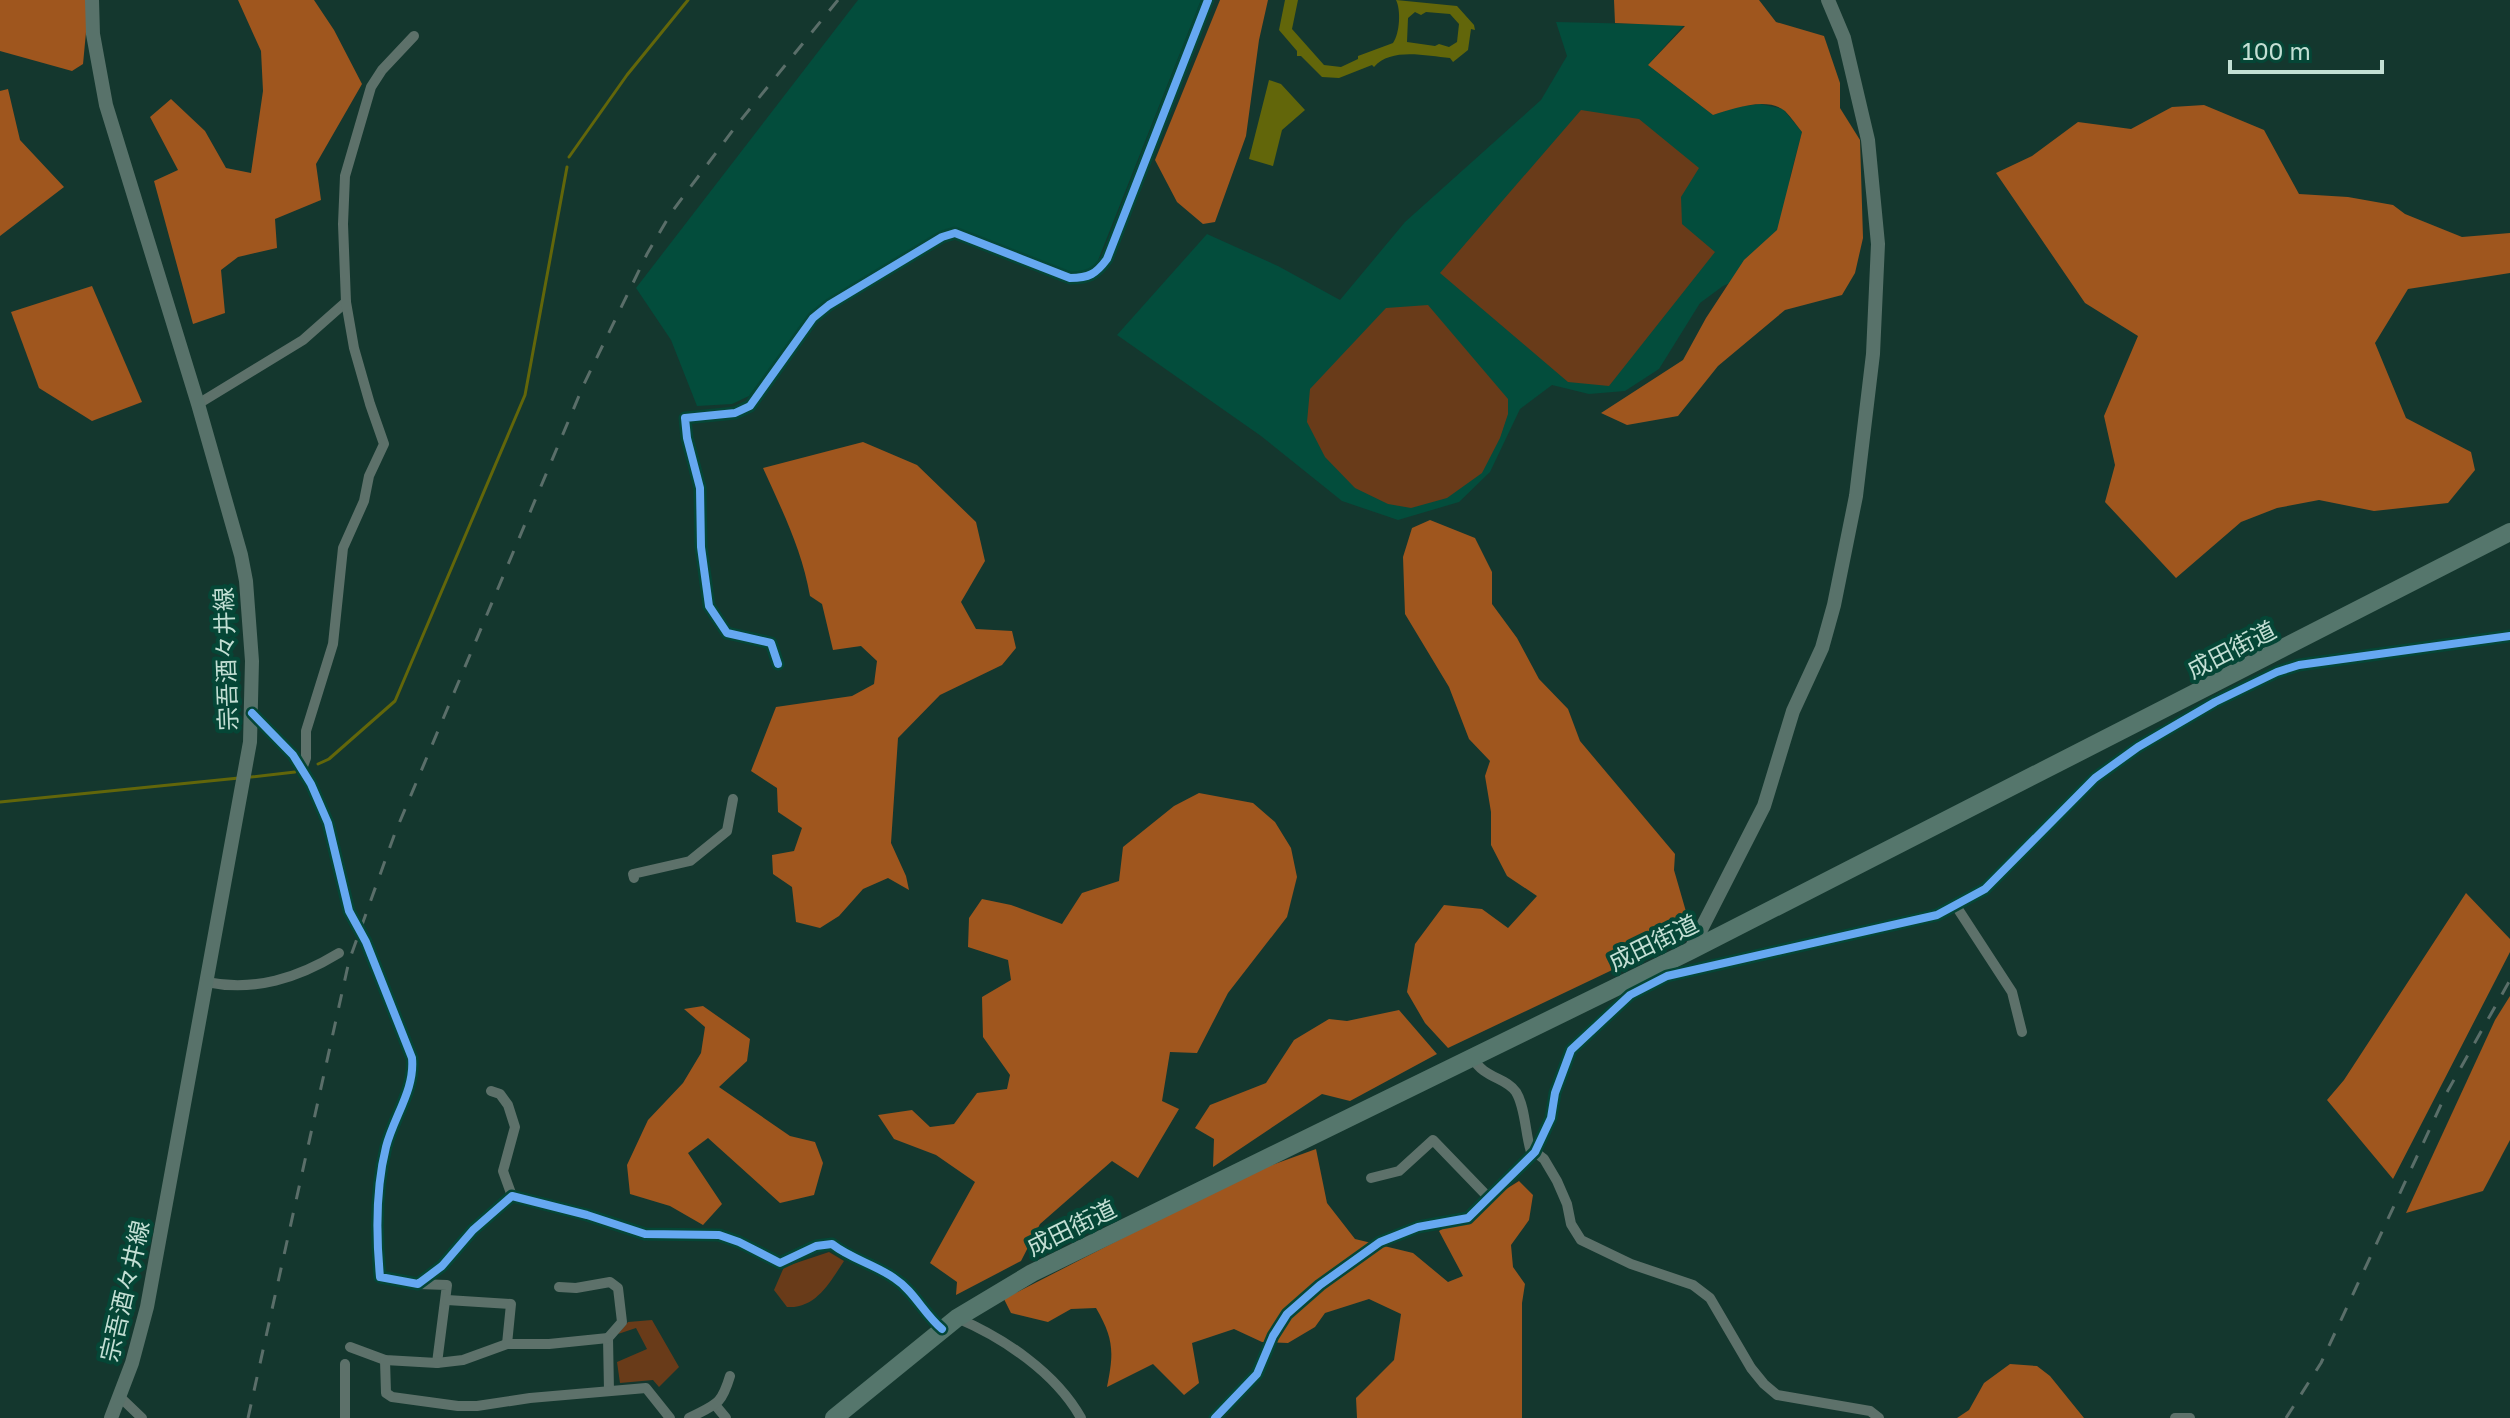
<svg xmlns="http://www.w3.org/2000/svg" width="2510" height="1418" viewBox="0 0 2510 1418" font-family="'Golos Text','Noto Sans JP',sans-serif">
  <rect width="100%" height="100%" fill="#14372e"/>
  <g fill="#034d3c">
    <polygon points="858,0 1201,0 1095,268 1088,272 1068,274 958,230 940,234 820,305 806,318 749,396 732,404 697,406 671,340 636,288"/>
    <polygon points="1556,22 1684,25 1648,65 1713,115 1736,107 1760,104 1783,109 1802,132 1790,177 1784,260 1723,286 1700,303 1659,369 1625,391 1589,394 1552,385 1520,409 1490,472 1459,502 1398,520 1342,501 1261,436 1117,335 1207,234 1278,266 1340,300 1405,222 1541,100 1567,56"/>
  </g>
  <g fill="#693b19">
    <polygon points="1581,110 1639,119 1699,168 1681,197 1682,224 1715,252 1609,386 1568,382 1440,273"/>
    <polygon points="1428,305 1508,399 1508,414 1500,438 1482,473 1447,498 1411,508 1388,504 1355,488 1325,457 1307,422 1310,389 1386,308"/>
    <path d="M829 1252 844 1261C830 1282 816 1309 787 1307L774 1290 784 1267Z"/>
    <polygon points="652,1320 679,1367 659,1387 653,1380 620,1383 617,1362 647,1349 636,1328 618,1334 628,1322"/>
  </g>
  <g fill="#9f561e">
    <polygon points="0,0 89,0 83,64 72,71 0,51"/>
    <polygon points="238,0 314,0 334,30 362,84 316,164 321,200 275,219 277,248 238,257 221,270 225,313 193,324 154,181 178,170 150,117 171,99 205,131 226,168 251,173 263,91 261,51"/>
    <polygon points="1220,0 1268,0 1259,40 1246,136 1215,222 1203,224 1177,202 1155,160"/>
    <path d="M1614 0H1759L1776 22 1824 36 1840 83V108L1860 140 1863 238 1855 273 1842 295 1785 310 1718 366 1678 416 1627 425 1601 413 1683 360 1706 318 1744 260 1777 230 1802 132C1797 126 1791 117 1785 111 1766 96 1733 109 1713 115L1648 65 1685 26 1615 23Z"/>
    <polygon points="8,89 20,140 64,187 0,236 0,91"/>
    <polygon points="2204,105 2264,130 2299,194 2348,197 2393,205 2405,214 2462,237 2510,233 2510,273 2408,289 2375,343 2406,418 2471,452 2475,470 2448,503 2374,511 2319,500 2277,508 2241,522 2176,578 2105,502 2115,465 2104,416 2138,336 2085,303 1996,173 2032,156 2078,122 2131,129 2172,107"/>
    <polygon points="92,286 142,402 92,421 39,388 11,312"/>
    <path d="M863 442 917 465 976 522 985 561 961 602 976 629 1012 631 1016 648 1002 665 940 695 898 738 891 843 906 876 909 890 888 878 863 889 839 916 820 928 796 922 792 887 773 874 772 855 794 851 802 828 778 812 777 788 751 771 776 707 852 696 874 684 877 661 861 646 833 650 822 604 810 596C802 550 782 510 763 468Z"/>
    <polygon points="1430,520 1475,538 1492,572 1492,604 1517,638 1539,679 1568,709 1580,741 1675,854 1674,870 1689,922 1650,952 1448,1048 1425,1023 1407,992 1415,944 1444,905 1482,909 1508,928 1537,896 1507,876 1491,845 1491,812 1485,776 1490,761 1469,739 1449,687 1405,614 1403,557 1412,528"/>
    <polygon points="1199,793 1253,803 1275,822 1291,848 1297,877 1287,917 1228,993 1197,1053 1170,1052 1162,1101 1179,1109 1138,1178 1112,1161 1040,1224 1021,1261 956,1295 957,1282 930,1263 975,1182 936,1155 894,1139 878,1115 912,1110 930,1127 954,1124 977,1093 1007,1089 1010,1075 983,1037 982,997 1011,980 1008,960 968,947 969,918 982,899 1011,905 1062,924 1082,893 1119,881 1123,847 1174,806"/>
    <polygon points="2466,893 2510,939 2510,952 2393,1179 2327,1100 2344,1080"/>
    <polygon points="2510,996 2510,1140 2483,1191 2406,1213 2495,1020"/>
    <polygon points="703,1006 750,1039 747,1061 719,1087 790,1136 815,1142 823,1163 814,1195 780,1203 708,1138 688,1153 722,1204 703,1225 670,1206 630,1194 627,1165 648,1120 683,1083 701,1053 705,1027 684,1009"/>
    <polygon points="1399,1010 1437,1054 1350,1101 1322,1094 1213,1167 1214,1139 1195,1128 1210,1105 1266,1083 1294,1040 1329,1019 1347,1021"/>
    <path d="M1316 1149 1327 1203 1355 1239 1413 1253 1448 1282 1463 1276 1439 1231 1519 1181 1533 1195 1529 1220 1511 1245 1513 1267 1525 1284 1522 1303V1418H1357L1356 1398 1394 1360 1401 1314 1369 1299 1325 1313 1315 1327 1288 1343 1262 1342 1234 1329 1192 1343 1199 1383 1184 1395 1153 1364 1107 1387C1114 1352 1114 1339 1096 1308L1071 1309 1048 1322 1011 1313 1004 1299 1245 1175Z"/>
    <polygon points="2010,1364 2037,1366 2050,1376 2084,1418 1957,1418 1969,1410 1984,1383"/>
  </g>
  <g fill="#62660a" fill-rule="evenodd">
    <path d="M1285 0H1298L1292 29 1324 65 1341 67 1358 59V56L1393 43C1400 33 1401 10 1396 0L1457 6 1474 25 1475 30 1471 29 1468 50 1453 62 1450 58C1426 56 1391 47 1374 67L1372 65 1339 78 1322 77 1301 56H1297V51L1279 30ZM1415 12 1421 15 1426 12 1450 14 1459 24 1457 42 1449 47 1439 44 1435 46 1407 42 1408 18Z"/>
    <polygon points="1269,80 1281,84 1305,110 1282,130 1273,166 1249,159"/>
  </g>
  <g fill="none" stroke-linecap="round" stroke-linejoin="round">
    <g stroke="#62660a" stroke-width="3">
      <polyline points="569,157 627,75 688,0"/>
      <polyline points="318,764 329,759 395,701 525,395 567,167"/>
      <polyline points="251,777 295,772"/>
      <polyline points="0,802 239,778"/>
    </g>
    <g stroke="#5d716a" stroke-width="10">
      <polyline points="198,404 303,340 346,302"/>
      <path d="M778 664 771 643 727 633 709 606 701 547 700 488 687 438 685 418 735 413 750 406 813 318 829 305 942 237 955 233 1070 278C1089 278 1096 274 1107 259L1208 0"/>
      <path d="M252 713 293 755 311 784 328 823 349 911 366 942 412 1058C415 1090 394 1116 386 1147 376 1187 376 1235 380 1277L418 1284 442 1266 473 1230 512 1196 587 1215 645 1234 719 1235 739 1242 780 1263 816 1246 832 1244C851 1259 874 1264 894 1278 914 1291 924 1314 942 1329"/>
      <polyline points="302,769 306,758 306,731 333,644 343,548 364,501 369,476 384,444 370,404 354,348 346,302 343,224 345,176 371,87 382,70 414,36"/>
      <polyline points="634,878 633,874 690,861 727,831 733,799"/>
      <polyline points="1956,906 2012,992 2022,1032"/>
      <path d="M206 982C255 992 298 978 339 953"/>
      <path d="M1472 1057C1484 1079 1506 1077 1516 1092 1526 1108 1525 1136 1532 1155"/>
      <polyline points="491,1091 500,1094 508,1105 515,1127 503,1171 512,1196"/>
      <polyline points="1535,1152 1544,1159 1557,1181 1567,1204 1571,1224 1581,1240 1631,1264 1693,1285 1710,1298 1751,1368 1764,1384 1777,1395 1870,1411 1879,1418"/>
      <polyline points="1371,1178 1399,1171 1433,1140 1489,1198"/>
      <polyline points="418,1284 447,1285 437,1363"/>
      <polyline points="559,1287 576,1288 610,1282 618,1288 622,1322 608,1338 609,1391"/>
      <polyline points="447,1300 511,1304 507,1344"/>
      <path d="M957 1318C1004 1338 1056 1373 1081 1418"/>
      <polyline points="350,1347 385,1360 437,1363 463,1360 507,1344 549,1344 608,1338"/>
      <polyline points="385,1360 386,1393 392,1397 458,1406 477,1406 530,1398 646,1388 670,1418"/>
      <polyline points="345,1364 345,1418"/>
      <polyline points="120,1397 142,1418"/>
      <polyline points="716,1406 726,1418"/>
      <path d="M689 1418C716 1404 721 1406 730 1376"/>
      <polyline points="1215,1418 1257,1374 1273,1336 1287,1314 1320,1285 1380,1242 1418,1227 1468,1218 1535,1152 1551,1118 1555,1093 1571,1050 1630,995 1667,976 1937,915 1985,889 2095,778 2138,747 2215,702 2277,672 2299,665 2510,636"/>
      <polyline points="2175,1418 2190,1418"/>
    </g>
    <g stroke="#58726a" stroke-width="14">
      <polyline points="92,0 93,34 106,105 198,404 241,555 246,581 252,661 250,742 172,1170 147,1307 132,1363 111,1418"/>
      <polyline points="1690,951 1764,806 1793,711 1822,648 1834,605 1856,496 1873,354 1878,244 1868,140 1844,38 1828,0"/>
    </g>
    <polyline stroke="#55766c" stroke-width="18" points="834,1418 957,1318 1032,1273 1690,951 2510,532"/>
    <g stroke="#5a6e69" stroke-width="3" stroke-dasharray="14 14" stroke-linecap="butt">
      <polyline points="248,1418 349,961 395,833 584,384 647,254 671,213 736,126 838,0"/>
      <polyline points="2286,1418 2321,1363 2446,1094 2510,980"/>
    </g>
    <defs>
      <g id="cycleway">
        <path d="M778 664 771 643 727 633 709 606 701 547 700 488 687 438 685 418 735 413 750 406 813 318 829 305 942 237 955 233 1070 278C1089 278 1096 274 1107 259L1208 0"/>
        <path d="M252 713 293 755 311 784 328 823 349 911 366 942 412 1058C415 1090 394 1116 386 1147 376 1187 376 1235 380 1277L418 1284 442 1266 473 1230 512 1196 587 1215 645 1234 719 1235 739 1242 780 1263 816 1246 832 1244C851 1259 874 1264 894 1278 914 1291 924 1314 942 1329"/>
        <polyline points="1215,1418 1257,1374 1273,1336 1287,1314 1320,1285 1380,1242 1418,1227 1468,1218 1535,1152 1551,1118 1555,1093 1571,1050 1630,995 1667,976 1937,915 1985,889 2095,778 2138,747 2215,702 2277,672 2299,665 2510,636"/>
      </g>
    </defs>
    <use href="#cycleway" stroke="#054636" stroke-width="13"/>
    <use href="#cycleway" stroke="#66a8f1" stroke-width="8"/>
  </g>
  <g text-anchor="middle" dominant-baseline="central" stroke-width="8" stroke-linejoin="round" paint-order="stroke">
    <g font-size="24" fill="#c3dfd4" stroke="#054636">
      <text transform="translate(2231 649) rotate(-27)">成田街道</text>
      <text transform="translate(225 659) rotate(-92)">宗吾酒々井線</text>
      <text transform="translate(1653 942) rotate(-26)">成田街道</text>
      <text transform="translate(1071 1227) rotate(-26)">成田街道</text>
      <text transform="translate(124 1291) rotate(-77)">宗吾酒々井線</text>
    </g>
  </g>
  <path d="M2230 60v12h152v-12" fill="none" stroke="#c3dfd4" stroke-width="4"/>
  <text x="2242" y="60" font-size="24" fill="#c3dfd4" stroke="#054636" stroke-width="6" paint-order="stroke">100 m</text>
</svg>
